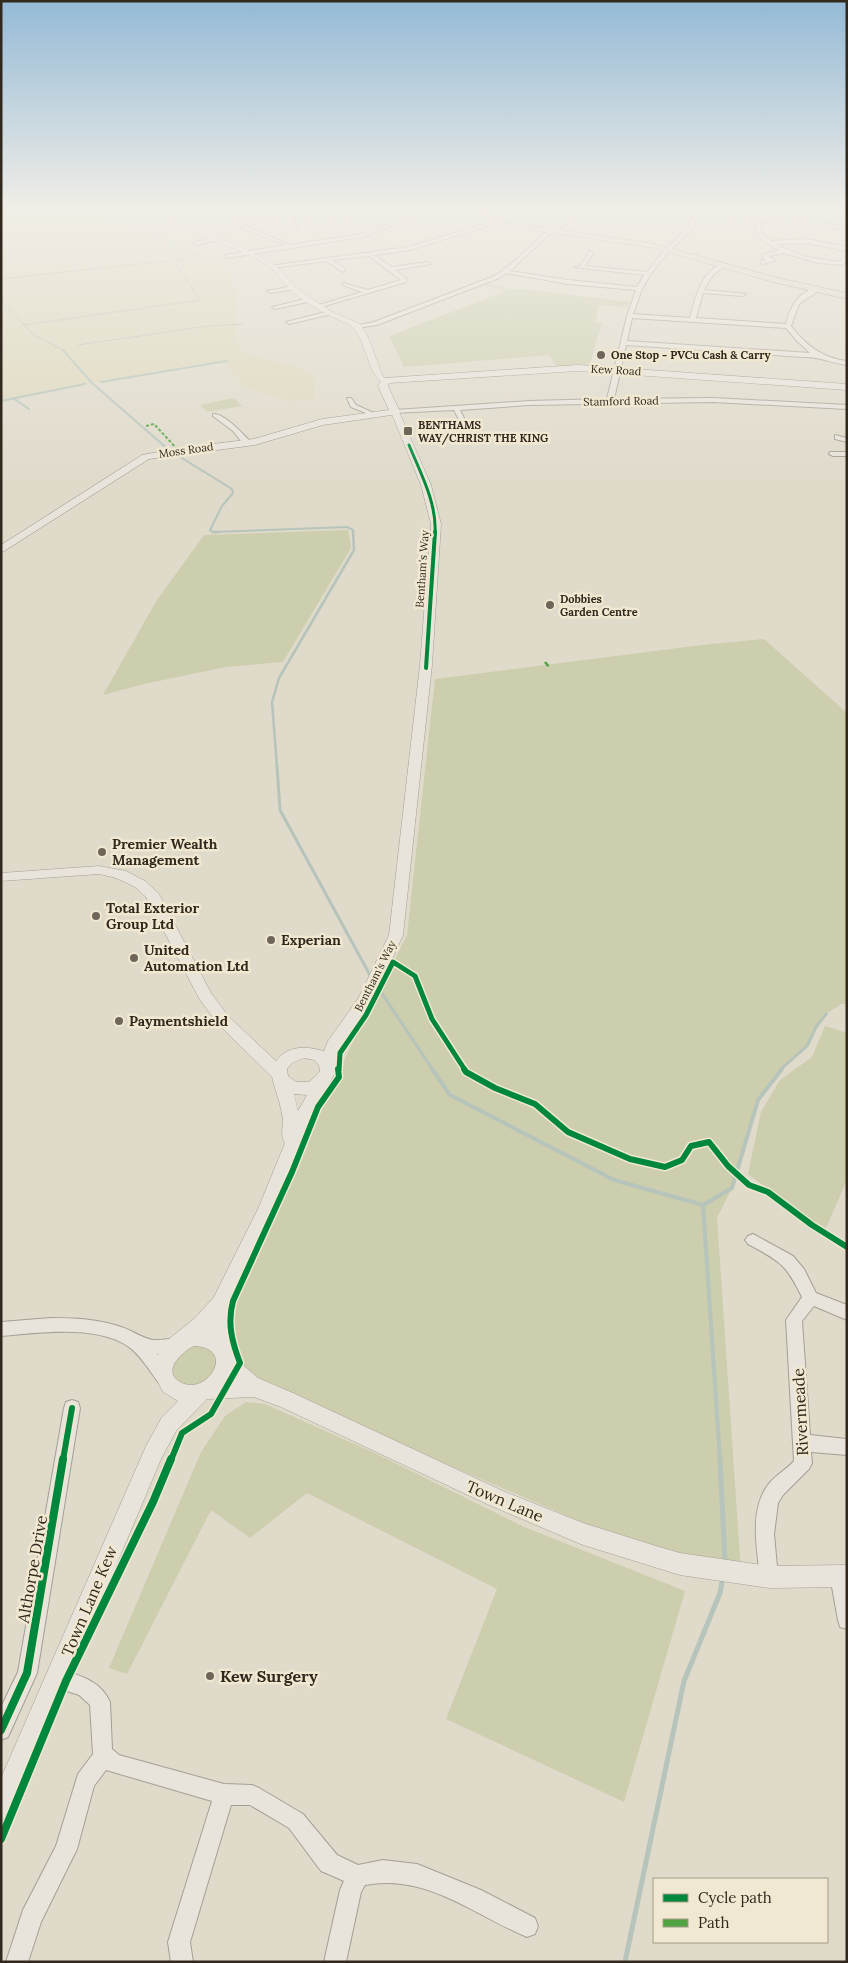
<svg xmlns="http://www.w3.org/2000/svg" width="848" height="1963" viewBox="0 0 848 1963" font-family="Lora,serif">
  <rect width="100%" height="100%" fill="#dfdaca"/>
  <polygon fill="#ddd8bc" points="1,210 113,210 109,215 99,215 103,221 135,228 190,253 191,258 214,261 226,268 235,287 235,320 241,352 296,367 313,374 314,399 290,401 246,387 222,362 227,360 51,390 1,401"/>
  <g fill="#ccceae">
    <polygon points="487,283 511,290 522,289 630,302 627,307 599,305 595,323 602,323 590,363 597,363 587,366 557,367 549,355 404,367 389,336 506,291 483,285"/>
    <polygon points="234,398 242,406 207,412 200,405"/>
    <polygon points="348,530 351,548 283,662 226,667 144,684 103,695 157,600 204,535"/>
    <polygon points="764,639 847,713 847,1004 841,1004 826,1014 807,1046 778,1072 758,1100 732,1188 717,1218 741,1572 680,1564 237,1375 210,1379 194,1386 186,1386 173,1377 172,1357 182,1346 209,1345 310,1124 333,1085 354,1039 407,935 435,679 702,645"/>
    <polygon points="825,1026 847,1033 847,1180 825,1230 748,1174 761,1112 780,1080 812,1057"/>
    <polygon points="246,1402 265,1404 379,1455 522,1526 685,1591 624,1802 446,1719 497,1589 307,1493 250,1538 211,1510 127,1674 109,1668 201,1452 225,1416"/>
  </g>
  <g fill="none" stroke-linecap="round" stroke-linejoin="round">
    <g stroke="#b6c4bb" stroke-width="1">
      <polyline points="115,210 106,219 131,224 174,246 197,255 193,256"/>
      <polyline points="1,279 168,261"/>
      <polyline points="1,301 34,335 64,351"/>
      <polyline points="24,325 200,300 176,264 176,261 188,257"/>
      <polyline points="78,345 208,326 242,324"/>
    </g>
    <g stroke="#b6c4bb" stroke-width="2">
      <polyline points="63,350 92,383 169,450 232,489 233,493 222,506 210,530 213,532 347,527 353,530 353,533"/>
      <polyline points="101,382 227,361"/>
      <polyline points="13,398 29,409"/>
      <polyline points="1,401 85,384"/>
    </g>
    <g stroke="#b6c4bb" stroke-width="2.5">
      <polyline points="213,532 218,532"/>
      <polyline points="277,767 272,702 279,678 354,550 353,532"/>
    </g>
    <g stroke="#b6c4bb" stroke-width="3">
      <polyline points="277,766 280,810 371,977"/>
      <polyline points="377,986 433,1070"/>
      <polyline points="780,1070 807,1046 816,1027 826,1014"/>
    </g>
    <g stroke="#b6c4bb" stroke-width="4">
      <polyline points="432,1069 450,1095 614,1180 703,1205 732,1188 758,1100 782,1069"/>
      <polyline points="703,1205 720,1460"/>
    </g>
    <g stroke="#b6c4bb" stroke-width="5">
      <polyline points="720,1459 725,1563"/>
      <polyline points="625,1962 684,1681 720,1593 723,1577"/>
    </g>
    <defs>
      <g id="minor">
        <polygon points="209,210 215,210 221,214 407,216 293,217 293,224 298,227 296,228 288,225 288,217 226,217 290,245 361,234 428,210 435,210 362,237 227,258 225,255 285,245 232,224"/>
        <polygon points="467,210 475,210 507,220 410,250 374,255 392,267 428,262 431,264 395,270 406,278 406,282 321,307 316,306 362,292 343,285 343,283 368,290 401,280 369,256 332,260 345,269 343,272 326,261 273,268 270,266 408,247 499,220"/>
        <path d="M582 210H588L547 236 510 271 568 280 637 287 644 275 574 267 580 266 590 251 593 253 585 266 647 272 664 250 687 229 695 210 798 218 847 228V231L798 220H766L760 224 761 232 771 241 806 239 847 247V251L806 243 776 244 779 246 807 257 839 262 847 255V260L842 265 819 263 784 253 768 256 774 259V261L762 264 760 261 766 260 762 257 764 254 779 250C767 245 757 238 755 224L761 219 699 212 691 231 668 252 650 275 642 289 633 314 690 318C696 296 700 273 723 263L725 266 712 276 704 290 746 294 743 296 703 293 696 318 786 324C790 307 800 288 820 288V290L799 304 791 326C806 345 822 358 847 361V365C830 363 819 356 803 357L626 345 614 399 713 398 847 405V409L713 402 529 405 460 410 466 422 463 424 460 422 454 410 393 413 392 412 395 410 529 401 607 399 627 316 636 290 568 284 506 273 499 278 377 325 357 328 354 326 374 322 495 276 510 265 544 234ZM632 318 786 328 797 341 810 353 627 341Z"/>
        <polygon points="641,210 646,210 635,219 631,219 631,217"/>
        <polygon points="215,237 217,240 196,245 193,243"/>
        <polygon points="293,286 295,289 270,293 267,291"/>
        <polygon points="310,298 312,301 275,309 272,307"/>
        <polygon points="330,311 332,314 289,324 286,322"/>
        <polygon points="347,398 351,398 356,405 376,414 371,415 351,407"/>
        <path d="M213 414C224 413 242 433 250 441V445H244L233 431 213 416Z"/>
        <polygon points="835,435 847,438 847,442 835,439"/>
        <polygon points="830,452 847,452 847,456 833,456 829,454"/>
        <path d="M753 1234 793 1256 804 1269 816 1293 847 1305V1320L814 1306 802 1321 810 1435 847 1439V1455L811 1452 812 1463 809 1469 783 1495 778 1503 774 1534 778 1577 776 1584 769 1586 762 1584 760 1577C757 1548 749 1510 768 1485 775 1475 786 1470 794 1461L786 1320 802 1297C785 1263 781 1262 748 1244L745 1240 748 1236Z"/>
        <path d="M51 1318C75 1318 98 1319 121 1327 132 1330 141 1338 153 1340 162 1341 171 1337 180 1340L182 1345 180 1350 157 1354 172 1377 170 1382 164 1385 158 1382C149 1370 141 1356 129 1347 97 1324 38 1333 1 1336V1322Z"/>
        <polygon points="72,1400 78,1402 80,1408 37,1673 8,1737 1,1740 1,1707 18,1672 64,1408 66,1402"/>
        <polygon points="839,1567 846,1569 847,1572 847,1629 840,1627 838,1620 830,1576 832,1569"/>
        <path d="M56 1668C77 1675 100 1679 110 1702L112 1749 119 1755 224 1784 252 1785 259 1788 303 1814 337 1855 358 1865 383 1860 417 1864 481 1890 535 1918 538 1926 535 1934 527 1937C474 1915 426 1873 365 1885L361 1892 346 1962H324L340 1890 344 1881 321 1871 289 1828 250 1805H231L190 1942 193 1962H171L168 1942 212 1801 106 1770 94 1786 77 1849 41 1922 28 1962H6L23 1910 56 1846 78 1774 93 1754 90 1705 79 1695 49 1685 46 1678 49 1671Z"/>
      </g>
      <g id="tertiary">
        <path d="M162 210H169L189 225 249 251 275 265 295 287 332 312 360 324 367 335 383 377 389 381 388 383C368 385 367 334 348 324 328 315 306 304 290 289 283 282 277 272 269 266 235 244 192 238 162 210Z"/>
        <path d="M392 410 399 412 431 485 441 524 432 665 403 935 373 1001 341 1046 335 1067 336 1071 314 1111 276 1209 230 1303 229 1330 234 1354 245 1367 258 1378 293 1393 503 1491 583 1523 656 1546 680 1553 769 1566 847 1565V1587L769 1588 680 1575 583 1545 489 1505 281 1407 254 1397 207 1399 176 1431 161 1459 10 1817 1 1820V1778L146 1446 162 1417 178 1401 163 1392 155 1376 154 1365 158 1354 170 1338 194 1319 214 1297 258 1209 285 1143C280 1136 283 1128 283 1120 281 1104 275 1090 272 1077L219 1025 200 1000 146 897 135 887 116 878 99 874 1 881V873L99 866 126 871 145 881 159 894 211 993 229 1017 276 1061C288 1045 306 1046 324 1051L328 1041 358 999 389 935 420 665 431 524 421 485 391 412ZM304 1058 314 1060 319 1065 320 1071 309 1082H296L288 1076 287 1069 292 1063ZM294 1094 307 1095 298 1111ZM194 1346C237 1348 208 1395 182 1383 160 1373 181 1352 194 1346Z"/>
      </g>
      <polygon id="secondary" points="578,365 847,384 847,390 578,371 389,383 388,386 400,412 398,414 323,425 255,445 149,459 1,553 1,545 142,455 179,448 254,439 322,419 389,410 378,386 382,379 385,378"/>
      <polygon id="primary" points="495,210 504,210 514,218 535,226 655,244 778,278 847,293 847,299 773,282 654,248 531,230 508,222"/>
    </defs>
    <use href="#minor" stroke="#a49f94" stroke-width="2"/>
    <use href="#tertiary" stroke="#a49f94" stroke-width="1"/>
    <use href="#secondary" stroke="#948e84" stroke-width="1"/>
    <use href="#primary" stroke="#89847a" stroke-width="1"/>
    <use href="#minor" fill="#e8e4db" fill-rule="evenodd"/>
    <use href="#tertiary" fill="#e8e4db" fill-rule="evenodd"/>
    <use href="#secondary" fill="#e8e4db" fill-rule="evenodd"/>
    <use href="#primary" fill="#dfdacd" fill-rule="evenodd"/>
    <polyline stroke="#52a341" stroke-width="2" stroke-dasharray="3 2" stroke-linecap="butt" points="146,426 154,424 179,451"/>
    <polyline stroke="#52a341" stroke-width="2.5" stroke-dasharray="5.5 2.5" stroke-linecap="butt" points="545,662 549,667"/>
    <defs>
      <path id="cycleway-far4" d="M409 445C420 472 437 503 435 533"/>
      <polyline id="cycleway-far3" points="426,668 435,532"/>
      <polyline id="cycleway-far2" points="339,1070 340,1053 366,1015 393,962 415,976 432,1019 465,1070"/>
      <g id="cycleway-far1">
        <polyline points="464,1069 466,1072 495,1088 535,1104 568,1132 630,1159 665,1167 682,1160 691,1146 709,1142 728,1166 749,1185 768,1192 812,1225 847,1247"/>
        <polyline points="63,1460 72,1408"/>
        <path d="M171 1460 182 1433 211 1414 240 1363C232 1342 227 1323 233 1301L292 1172 318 1107 339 1077 338 1069"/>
      </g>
      <g id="cycleway">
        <polyline points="1,1730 27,1673 63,1459"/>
        <polyline points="1,1839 66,1681 153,1502 171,1459"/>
      </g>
    </defs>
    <use href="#cycleway-far4" stroke="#f0e8d0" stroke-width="5"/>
    <use href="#cycleway-far3" stroke="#f0e8d0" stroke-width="6"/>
    <use href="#cycleway-far2" stroke="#f0e8d0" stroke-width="8"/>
    <use href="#cycleway-far1" stroke="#f0e8d0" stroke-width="9"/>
    <use href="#cycleway" stroke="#f0e8d0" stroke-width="11"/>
    <use href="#cycleway-far4" stroke="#00873e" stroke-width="3"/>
    <use href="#cycleway-far3" stroke="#00873e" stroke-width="4"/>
    <use href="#cycleway-far2" stroke="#00873e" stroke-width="5"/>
    <use href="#cycleway-far1" stroke="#00873e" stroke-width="6"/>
    <use href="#cycleway" stroke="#00873e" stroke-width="8"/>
  </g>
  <linearGradient id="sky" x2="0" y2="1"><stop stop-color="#94bad6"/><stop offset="0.43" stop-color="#f1eee7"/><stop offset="1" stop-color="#f1eee7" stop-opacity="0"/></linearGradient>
  <rect width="848" height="485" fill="url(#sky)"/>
  <g fill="#6e665a" stroke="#f0e8d0" stroke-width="2">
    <circle cx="601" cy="355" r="5"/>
    <rect x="403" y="426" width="10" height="10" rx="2.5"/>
    <circle cx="550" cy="605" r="5"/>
    <circle cx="102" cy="852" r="5"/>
    <circle cx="96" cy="916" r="5"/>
    <circle cx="271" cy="940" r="5"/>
    <circle cx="134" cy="958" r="5"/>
    <circle cx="119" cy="1021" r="5"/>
    <circle cx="210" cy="1676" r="5"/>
  </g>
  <g text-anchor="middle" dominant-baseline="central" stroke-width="5" stroke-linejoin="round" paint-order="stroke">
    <g font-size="11" font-weight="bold" fill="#31281e" stroke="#f0e8d0" text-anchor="start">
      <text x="611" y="355">One Stop - PVCu Cash &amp; Carry</text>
      <text x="418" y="425">BENTHAMS<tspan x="418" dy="13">WAY/CHRIST THE KING</tspan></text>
      <text x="560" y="599">Dobbies<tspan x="560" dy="13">Garden Centre</tspan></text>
    </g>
    <g font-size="11" fill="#31281e" stroke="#f0e8d0">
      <text transform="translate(616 370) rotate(3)">Kew Road</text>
      <text transform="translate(621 401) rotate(-1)">Stamford Road</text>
      <text transform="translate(186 450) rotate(-8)">Moss Road</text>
      <text transform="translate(422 569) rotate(-86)">Bentham's Way</text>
      <text transform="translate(375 976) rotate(-63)">Bentham's Way</text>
    </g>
    <g font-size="14" font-weight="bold" fill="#31281e" stroke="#f0e8d0" text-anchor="start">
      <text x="112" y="844">Premier Wealth<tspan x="112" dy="16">Management</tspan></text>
      <text x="106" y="908">Total Exterior<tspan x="106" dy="16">Group Ltd</tspan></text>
      <text x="281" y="940">Experian</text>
      <text x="144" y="950">United<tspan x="144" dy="16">Automation Ltd</tspan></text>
      <text x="129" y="1021">Paymentshield</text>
    </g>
    <g font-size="16" fill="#31281e" stroke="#f0e8d0">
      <text transform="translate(800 1412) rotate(-93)">Rivermeade</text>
      <text transform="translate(505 1501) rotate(23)">Town Lane</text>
      <text transform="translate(32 1569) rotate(-80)">Althorpe Drive</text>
      <text transform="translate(89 1601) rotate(-67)">Town Lane Kew</text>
    </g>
    <g font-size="16" font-weight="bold" fill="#31281e" stroke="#f0e8d0" text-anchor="start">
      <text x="220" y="1676">Kew Surgery</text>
    </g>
  </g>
  <rect width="848" height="1963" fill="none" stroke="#31281e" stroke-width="5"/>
  <rect x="653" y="1878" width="175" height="65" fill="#f0e8d0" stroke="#a49b89"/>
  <rect x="663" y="1894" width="25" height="8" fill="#00873e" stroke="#a49b89"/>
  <text x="698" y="1903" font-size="15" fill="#31281e">Cycle path</text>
  <rect x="663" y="1919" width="25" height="8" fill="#52a341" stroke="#a49b89"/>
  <text x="698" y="1928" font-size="15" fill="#31281e">Path</text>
</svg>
